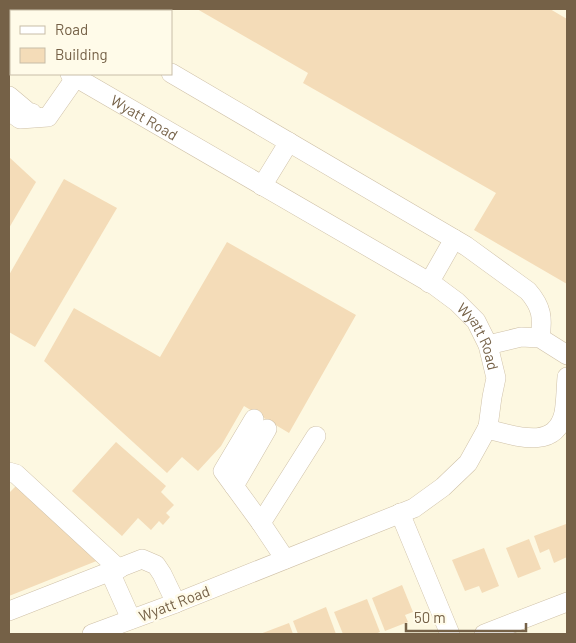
<svg xmlns="http://www.w3.org/2000/svg" width="576" height="643" viewBox="0 0 576 643" font-family="Barlow,sans-serif">
  <rect width="100%" height="100%" fill="#fdf8e1"/>
  <g fill="#f4dcb8">
    <polygon points="197,9 550,9 567,19 567,284 474,230 496,193 303,83 308,73"/>
    <polygon points="9,157 36,182 9,228"/>
    <polygon points="64,179 117,208 35,347 9,332 9,275"/>
    <polygon points="227,242 356,315 289,433 244,406 221,446 198,471 182,457 167,473 44,361 74,308 160,357"/>
    <polygon points="116,442 166,486 161,492 174,505 166,513 170,517 163,525 159,521 151,530 138,518 122,536 72,491"/>
    <polygon points="17,485 99,560 9,596 9,493"/>
    <polygon points="566,524 567,528 567,557 554,563 549,549 540,553 534,536"/>
    <polygon points="529,539 541,569 518,578 506,548"/>
    <polygon points="484,548 499,586 482,593 479,586 465,591 452,560"/>
    <polygon points="402,585 413,612 405,615 408,622 385,631 372,598"/>
    <polygon points="367,599 380,632 375,634 343,634 334,612"/>
    <polygon points="326,607 336,634 298,634 293,621"/>
    <polygon points="289,623 293,634 260,634"/>
  </g>
  <g fill="none" stroke-linecap="round" stroke-linejoin="round">
    <defs>
      <g id="minor">
        <polyline points="61,9 65,11"/>
        <polyline points="94,11 96,9"/>
        <polyline points="9,38 11,40"/>
        <path d="M171 73 466 246 528 291C542 307 543 318 540 338"/>
        <path id="s1" d="M70 74 434 285 457 302 476 321 488 345 496 378 492 397 488 427 468 463 443 487 414 508 176 603 92 634"/>
        <polyline points="9,96 28,112 32,113"/>
        <polyline points="9,111 20,119 48,117 76,77"/>
        <polyline points="262,186 289,142"/>
        <polyline points="429,283 454,239"/>
        <polyline points="488,345 521,337 540,338 567,355"/>
        <polyline points="254,419 223,471 261,523"/>
        <path d="M487 429C513 435 555 452 564 413 566 401 566 389 567 377"/>
        <polyline points="9,472 16,474 119,569"/>
        <polyline points="234,486 267,429"/>
        <polyline points="400,513 450,634"/>
        <polyline points="285,559 261,523 316,436"/>
        <polyline points="110,572 131,619"/>
        <polyline points="9,611 142,559 156,565 162,574 176,603"/>
        <polyline points="484,634 567,602"/>
      </g>
    </defs>
    <use href="#minor" stroke="#cfc1a8" stroke-width="20"/>
    <use href="#minor" stroke="#fff" stroke-width="19"/>
  </g>
  <g text-anchor="middle" dominant-baseline="central" stroke-width="5" stroke-linejoin="round" paint-order="stroke">
    <g font-size="15" fill="#756147" stroke="#fffbe9">
      <text stroke="none"><textPath href="#s1" startOffset="86">Wyatt Road</textPath></text>
      <text stroke="none"><textPath href="#s1" startOffset="491">Wyatt Road</textPath></text>
      <text transform="translate(174 603) rotate(-21)">Wyatt Road</text>
    </g>
  </g>
  <rect width="576" height="643" fill="none" stroke="#756147" stroke-width="20"/>
  <rect x="10" y="10" width="162" height="65" fill="#fffbe9" stroke="#c8bda8"/>
  <rect x="20" y="26" width="25" height="8" fill="#ffffff" stroke="#c8bda8"/>
  <text x="55" y="35" font-size="15" fill="#756147">Road</text>
  <rect x="20" y="48" width="25" height="15" fill="#f4dcb8" stroke="#c8bda8"/>
  <text x="55" y="60" font-size="15" fill="#756147">Building</text>
  <path d="M406 623v8h120v-8" fill="none" stroke="#756147" stroke-width="2.5"/>
  <text x="414" y="623" font-size="15" fill="#756147" stroke="#fffbe9" stroke-width="4" paint-order="stroke">50 m</text>
</svg>
